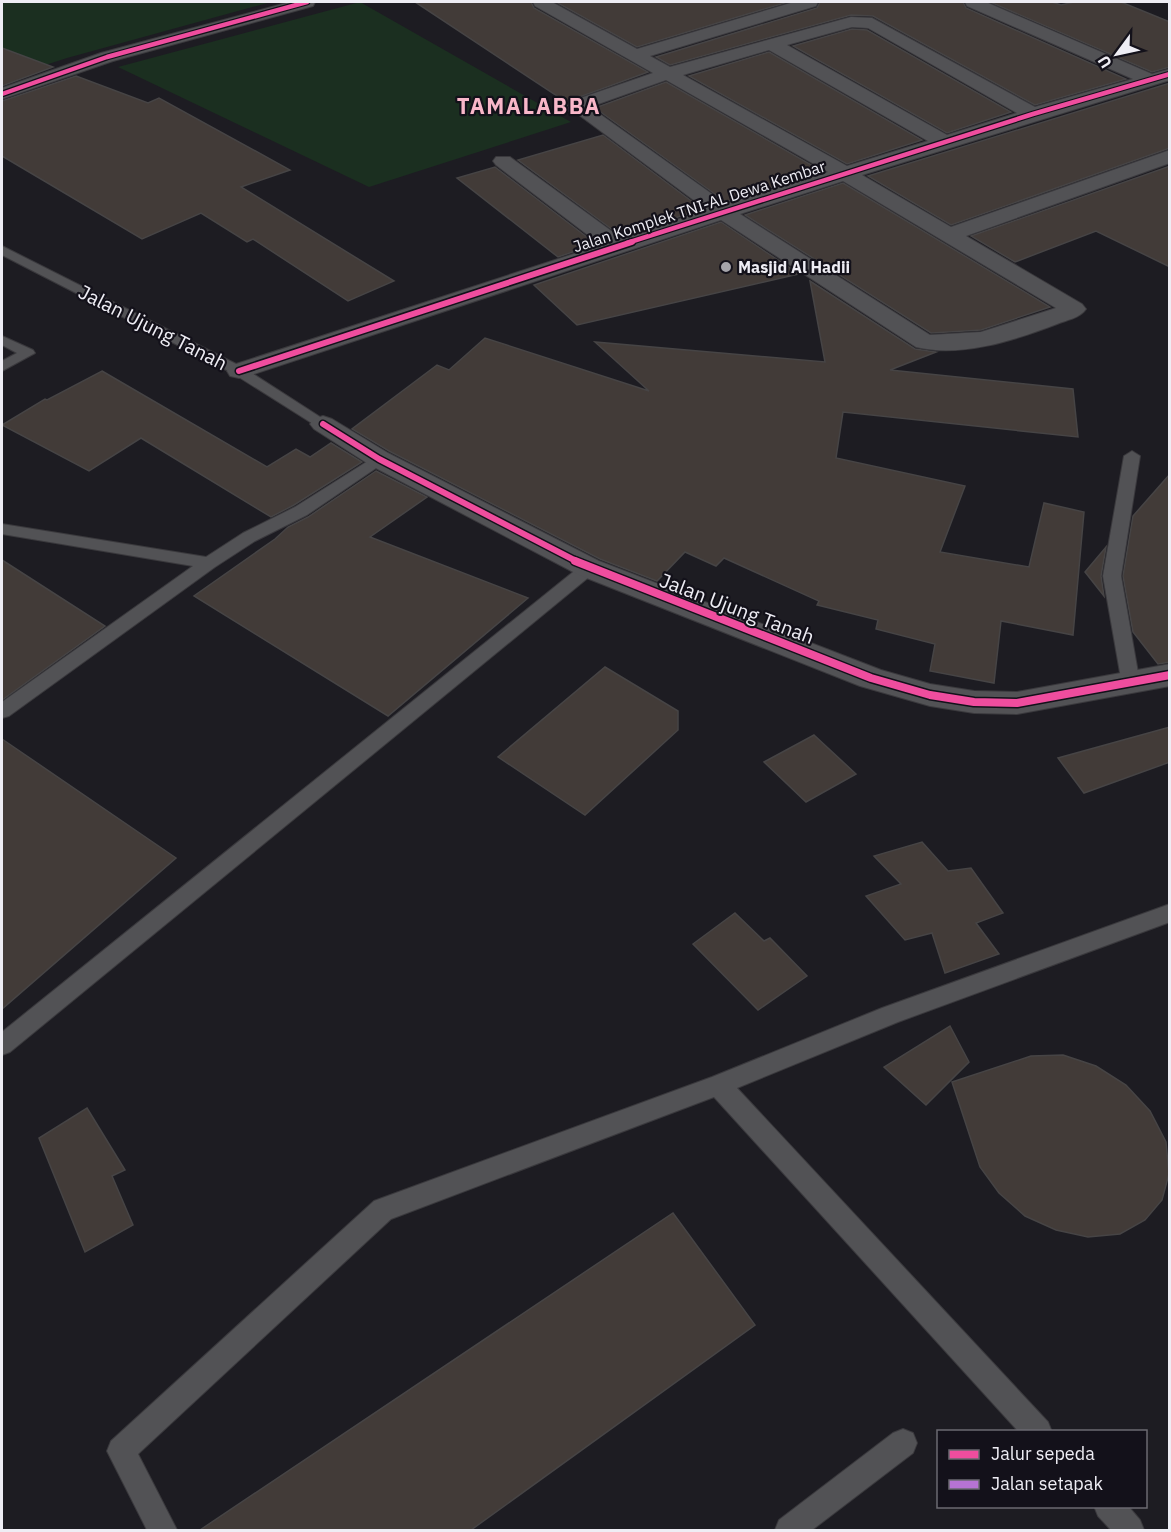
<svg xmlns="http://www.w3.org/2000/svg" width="1171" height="1532" viewBox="0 0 1171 1532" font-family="'IBM Plex Sans',sans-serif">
  <rect width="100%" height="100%" fill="#1d1c22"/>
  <g fill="#1b2f20">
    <polygon points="2,2 271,2 67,58 2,79"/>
    <polygon points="360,2 571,122 369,187 118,67"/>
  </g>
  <g fill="#423b38" stroke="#464445" stroke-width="1.5">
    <polygon points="415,2 531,2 534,8 648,72 566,102"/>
    <polygon points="556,2 788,2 637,47"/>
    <polygon points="820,2 963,2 966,8 1126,79 1035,105 873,16 851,15 670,65 656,57 817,8"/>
    <polygon points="990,2 1052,2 1061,5 1074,2 1121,2 1170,22 1170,67 1152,72"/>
    <polygon points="852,29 867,30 1011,112 947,133 793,46"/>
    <polygon points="2,48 53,67 2,86"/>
    <polygon points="769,52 922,140 847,164 689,76"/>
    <polygon points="76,76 148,103 159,98 290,170 241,187 394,281 348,301 253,239 247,242 201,213 142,239 2,156 2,101"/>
    <polygon points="666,82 822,171 726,202 595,108"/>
    <polygon points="1170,83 1170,148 951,225 868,176"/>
    <polygon points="603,135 702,209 621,236 518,160"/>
    <polygon points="1170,166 1170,267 1096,231 1015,262 971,236"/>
    <polygon points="495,167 596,244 558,257 457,178"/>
    <polygon points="843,183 1050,307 981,330 931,333 745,215"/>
    <polygon points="721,222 799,274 577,325 534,285"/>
    <polygon points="810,281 915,349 936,352 890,370 1073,389 1078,437 843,412 836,458 965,486 940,552 1029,567 1044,503 1084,512 1073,635 1001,621 994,683 930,671 935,644 876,629 878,620 817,605 819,601 724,558 716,566 685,552 657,581 600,559 389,451 352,429 437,365 449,370 485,338 649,391 595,342 825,362"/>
    <polygon points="102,371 267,467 296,449 310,457 331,443 362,462 294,505 271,517 141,438 89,471 2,425 45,399 47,400"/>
    <polygon points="376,471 427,497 370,537 528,598 388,716 194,596 275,539 288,527 308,517"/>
    <polygon points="1170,474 1170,662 1158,664 1133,632 1123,576 1133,516"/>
    <polygon points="1106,547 1101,576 1104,596 1085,572"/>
    <polygon points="2,560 105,626 2,700"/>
    <polygon points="605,667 678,711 678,730 585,815 498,757"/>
    <polygon points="1170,727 1170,762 1084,793 1058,758"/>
    <polygon points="814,735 856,774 806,802 764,762"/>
    <polygon points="2,739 176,858 2,1009"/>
    <polygon points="922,842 948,871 971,868 1003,913 976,923 999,954 945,973 932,933 905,940 866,896 901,884 874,856"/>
    <polygon points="735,913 764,941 770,938 807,976 758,1010 693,944"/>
    <polygon points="950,1026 969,1062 926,1105 884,1067"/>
    <polygon points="1063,1055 1096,1066 1126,1085 1150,1111 1166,1142 1169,1174 1162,1200 1145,1220 1120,1234 1088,1237 1056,1230 1025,1216 999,1193 980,1167 952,1082 1031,1056"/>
    <polygon points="87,1108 125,1170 112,1176 133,1225 85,1252 39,1138"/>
    <polygon points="673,1213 755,1325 471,1530 200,1530"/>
  </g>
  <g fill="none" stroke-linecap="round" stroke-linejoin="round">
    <defs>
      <g id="service">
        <polygon points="2,246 244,368 331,424 323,429 318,427 234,374 2,255"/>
        <polygon points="2,336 33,350 35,353 2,371 2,361 17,353 2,345"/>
        <polygon points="1132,451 1140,456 1121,576 1140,684 1138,689 1131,691 1124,689 1122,684 1103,576 1124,456"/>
        <polygon points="379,454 387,459 385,462 307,515 255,541 215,567 9,716 2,718 2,702 193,566 2,534 2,524 206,557 243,533 295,507"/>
        <polygon points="589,562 595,564 597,568 595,572 10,1052 2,1055 2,1032 583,564"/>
        <polygon points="1170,904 1170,922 898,1022 737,1088 1048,1422 1052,1432 1019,1432 714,1097 391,1219 138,1454 177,1530 147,1530 107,1451 111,1441 374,1201 712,1077 882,1008"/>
        <polygon points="903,1429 913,1433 917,1443 913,1453 812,1530 775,1530 779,1520 893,1433"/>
        <polygon points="1094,1506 1128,1506 1140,1520 1144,1530 1111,1530 1098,1516"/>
      </g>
      <g id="minor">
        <polygon points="290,2 315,2 313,6 113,61 2,99 2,88 101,53"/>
        <path d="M533 2H552L637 49 794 2H818L816 6 650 56 670 67 851 17 872 18 1035 107 1133 79 967 6 965 2H986L1152 74 1170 69V80L862 175 951 227 1170 150V163L966 236 1082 304 1086 309C1080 318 1067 320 1057 324 1015 340 961 358 916 347L721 220 248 376 239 378 230 376 227 371 230 366 601 245 496 165 493 161 496 157H510L621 238 707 210 567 106 569 102 653 73 535 6ZM852 27 868 28 1017 113 947 135 787 45ZM769 50 928 141 847 166 683 75ZM666 80 828 172 726 204 590 107ZM843 181 1056 308 981 332 930 335 740 214Z"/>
        <polygon points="323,416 332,419 388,453 599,561 881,670 930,684 974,691 1017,692 1170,664 1170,686 1017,714 974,713 930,706 860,686 579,575 370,465 314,429 310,424 314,419"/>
      </g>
    </defs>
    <use href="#service" stroke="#3a393d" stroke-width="2"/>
    <use href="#minor" stroke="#3a393d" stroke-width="2"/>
    <use href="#service" fill="#525255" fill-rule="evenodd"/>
    <use href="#minor" fill="#525255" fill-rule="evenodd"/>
    <polyline stroke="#b673d3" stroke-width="4" stroke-dasharray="7 4" stroke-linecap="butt" points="567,110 576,106"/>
    <defs>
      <g id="cycleway-far2">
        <polyline points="2,94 107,57 307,2"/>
        <polyline points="627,243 1033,114 1170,74"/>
      </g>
      <g id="cycleway-far1">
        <polyline points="239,371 632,242"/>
        <polyline points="323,424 379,459 578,562"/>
      </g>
      <polyline id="cycleway" points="575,561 871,678 930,695 974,702 1017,703 1170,675"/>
    </defs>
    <use href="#cycleway-far2" stroke="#13111a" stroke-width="7"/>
    <use href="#cycleway-far1" stroke="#13111a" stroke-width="9"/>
    <use href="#cycleway" stroke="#13111a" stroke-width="11"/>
    <use href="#cycleway-far2" stroke="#ef4d9e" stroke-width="4.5"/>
    <use href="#cycleway-far1" stroke="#ef4d9e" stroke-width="6"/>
    <use href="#cycleway" stroke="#ef4d9e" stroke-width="8"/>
  </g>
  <circle fill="#a5a4aa" stroke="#13111a" stroke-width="2" cx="726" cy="267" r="6"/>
  <g text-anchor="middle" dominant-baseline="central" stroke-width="4.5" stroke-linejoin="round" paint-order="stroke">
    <g font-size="16" fill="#eeedf4" stroke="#13111a">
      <text transform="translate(699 206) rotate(-18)">Jalan Komplek TNI-AL Dewa Kembar</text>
    </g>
    <g font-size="16" font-weight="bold" fill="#eeedf4" stroke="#13111a" text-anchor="start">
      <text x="738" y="267">Masjid Al Hadii</text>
    </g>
    <g font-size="20" fill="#eeedf4" stroke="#13111a">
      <text transform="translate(153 327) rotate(27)">Jalan Ujung Tanah</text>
      <text transform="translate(737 608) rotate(21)">Jalan Ujung Tanah</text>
    </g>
    <g font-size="22" font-weight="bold" letter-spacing="1.5" fill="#f9b7c9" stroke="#13111a">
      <text x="529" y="105">TAMALABBA</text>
    </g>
  </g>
  <rect width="1171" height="1532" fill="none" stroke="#eeedf4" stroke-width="6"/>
  <rect x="937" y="1430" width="210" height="78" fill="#13111a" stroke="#6b6971" stroke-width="1.5"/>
  <rect x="949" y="1450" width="30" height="9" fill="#ef4d9e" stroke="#6b6971" stroke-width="1.5"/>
  <text x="991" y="1460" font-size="18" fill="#eeedf4">Jalur sepeda</text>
  <rect x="949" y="1480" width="30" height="9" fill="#b673d3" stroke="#6b6971" stroke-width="1.5"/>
  <text x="991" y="1490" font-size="18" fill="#eeedf4">Jalan setapak</text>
  <g transform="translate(1117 54) rotate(237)" stroke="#13111a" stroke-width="4.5" paint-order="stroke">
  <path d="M0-4.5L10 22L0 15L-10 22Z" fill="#eeedf4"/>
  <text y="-9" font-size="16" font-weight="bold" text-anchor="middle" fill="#eeedf4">U</text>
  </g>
</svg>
